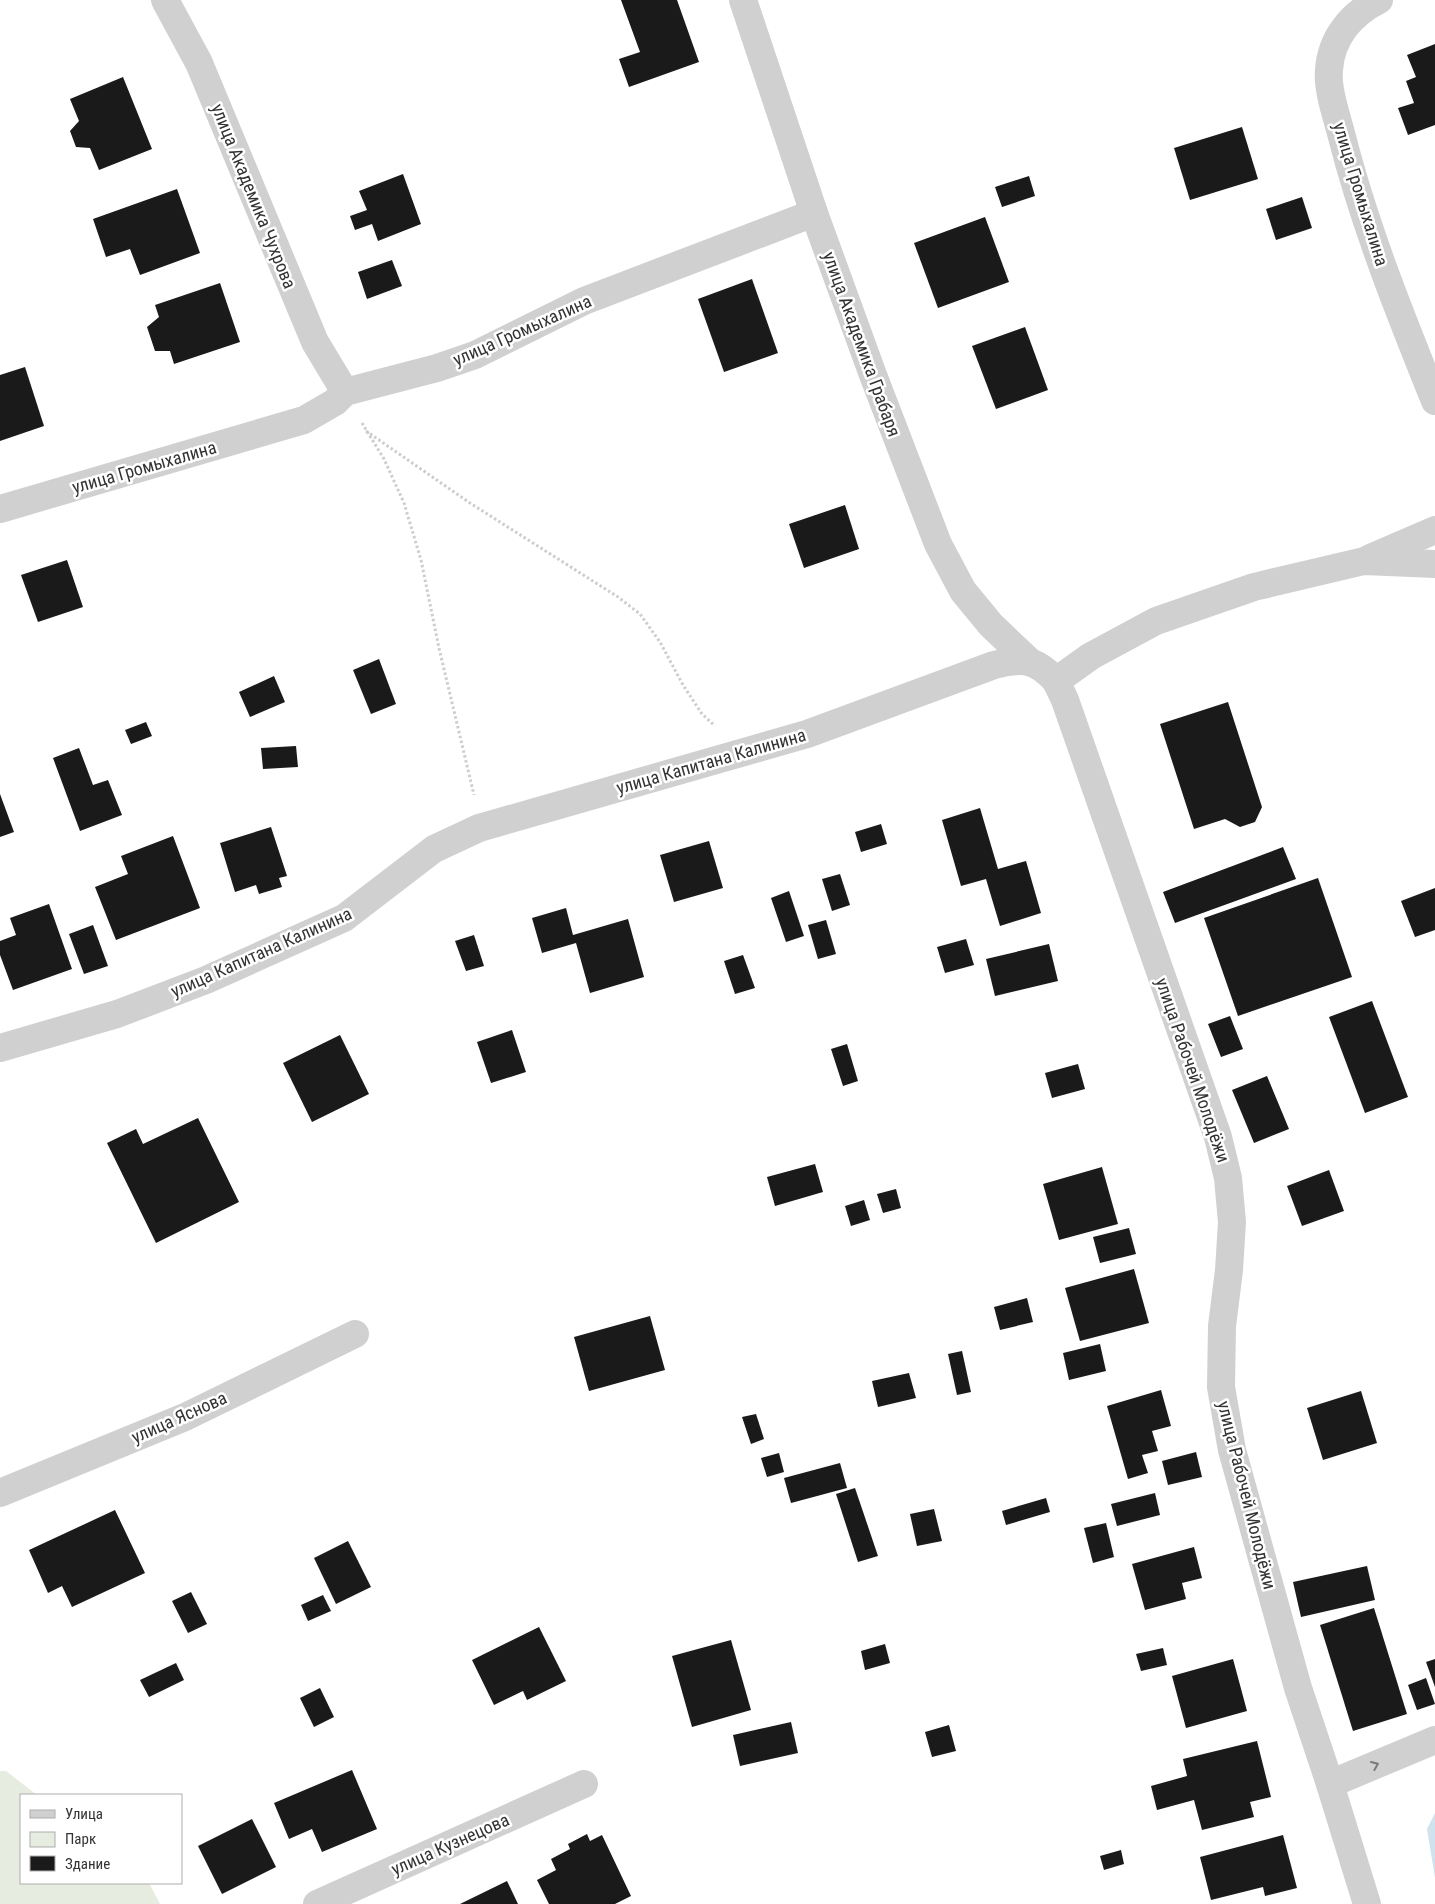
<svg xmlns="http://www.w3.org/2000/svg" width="1435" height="1904" viewBox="0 0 1435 1904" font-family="'Roboto Condensed',sans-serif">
  <rect width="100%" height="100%" fill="#fff"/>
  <polygon fill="#e6ecdf" points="0,1771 6,1771 37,1795 21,1795 21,1883 149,1883 160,1904 0,1904"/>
  <polygon fill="#cfe2ee" points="1435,1813 1435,1878 1427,1829"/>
  <g fill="#1a1a1a">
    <polygon points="621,0 677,0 699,62 629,87 619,59 640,52"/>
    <polygon points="1435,44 1435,125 1408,135 1398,108 1414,103 1406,81 1416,77 1407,55"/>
    <polygon points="123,77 152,149 99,170 90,148 76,147 70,131 79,121 70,99"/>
    <polygon points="1242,127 1258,179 1190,200 1174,148"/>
    <polygon points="403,174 421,224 378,241 372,224 355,230 350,216 367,210 359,191"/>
    <polygon points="1029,176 1035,196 1002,207 995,187"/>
    <polygon points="177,189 200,253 140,275 130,249 106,257 93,219"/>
    <polygon points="1302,197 1312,228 1276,240 1266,209"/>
    <polygon points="985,217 1009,282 938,308 914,243"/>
    <polygon points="392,260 402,286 367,299 358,272"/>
    <polygon points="752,279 778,353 724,372 698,299"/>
    <polygon points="220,283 240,342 174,364 170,351 155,351 147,327 159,317 155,305"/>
    <polygon points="1025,327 1048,390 996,409 972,346"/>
    <polygon points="25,367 44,426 0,441 0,375"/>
    <polygon points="845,505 859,549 804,568 789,524"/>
    <polygon points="67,560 83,607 38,622 21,575"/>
    <polygon points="379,659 396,704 371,714 353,670"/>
    <polygon points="274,676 285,702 250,717 239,692"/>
    <polygon points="1228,702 1262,807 1255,822 1240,827 1225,819 1194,829 1160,724"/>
    <polygon points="146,722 152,736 131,744 125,730"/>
    <polygon points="296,746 298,767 263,769 261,748"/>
    <polygon points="79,748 93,785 108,780 122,815 80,831 53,758"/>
    <polygon points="0,794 14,832 0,837"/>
    <polygon points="980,808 998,869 1026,861 1041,913 1000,926 986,879 961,886 942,820"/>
    <polygon points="881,824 887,844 861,852 855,832"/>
    <polygon points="271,827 287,876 279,878 282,887 259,894 256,885 235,892 220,843"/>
    <polygon points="173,836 200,908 116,940 95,887 128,874 121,856"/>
    <polygon points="709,841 723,888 674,902 660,855"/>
    <polygon points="1283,847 1296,879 1175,923 1163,892"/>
    <polygon points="840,874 850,905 832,911 822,879"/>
    <polygon points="1318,878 1352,977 1238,1016 1204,918"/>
    <polygon points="1435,888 1435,930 1415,937 1401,901"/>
    <polygon points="789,891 804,936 786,942 771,898"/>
    <polygon points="49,904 72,969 13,990 0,955 0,941 16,935 10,918"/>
    <polygon points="566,908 573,935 628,919 644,977 590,993 576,943 542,953 532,918"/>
    <polygon points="826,920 836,954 818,959 808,925"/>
    <polygon points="93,925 108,966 84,974 69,934"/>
    <polygon points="474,935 484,966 466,971 455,941"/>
    <polygon points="966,939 974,965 945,973 937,947"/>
    <polygon points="1049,944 1058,981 995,996 986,959"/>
    <polygon points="743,955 755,988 735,994 724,961"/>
    <polygon points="1372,1001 1408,1097 1365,1113 1329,1017"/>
    <polygon points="1230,1016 1243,1049 1221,1057 1208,1024"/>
    <polygon points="512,1030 526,1072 491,1083 477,1042"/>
    <polygon points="340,1035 369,1094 312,1122 283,1063"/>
    <polygon points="847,1044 858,1081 843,1086 831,1049"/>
    <polygon points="1078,1064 1085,1089 1052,1098 1045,1073"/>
    <polygon points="1267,1076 1289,1129 1254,1143 1232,1090"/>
    <polygon points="198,1118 239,1202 156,1243 107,1143 136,1129 143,1144"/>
    <polygon points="815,1164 823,1192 775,1206 767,1177"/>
    <polygon points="1102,1167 1118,1224 1059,1240 1043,1184"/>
    <polygon points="1329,1170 1344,1211 1302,1226 1287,1186"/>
    <polygon points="896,1189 901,1208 883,1213 877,1194"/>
    <polygon points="864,1200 870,1220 851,1226 845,1206"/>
    <polygon points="1129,1228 1136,1254 1100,1263 1093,1237"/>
    <polygon points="1134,1269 1149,1323 1080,1341 1065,1288"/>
    <polygon points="1027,1298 1033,1322 1000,1330 994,1307"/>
    <polygon points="650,1316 665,1370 589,1391 574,1337"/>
    <polygon points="1100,1344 1106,1371 1069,1380 1063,1353"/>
    <polygon points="962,1351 971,1392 957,1395 948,1354"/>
    <polygon points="909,1373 916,1398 878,1407 872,1381"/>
    <polygon points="1161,1390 1171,1426 1152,1431 1158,1451 1142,1455 1148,1473 1128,1479 1107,1406"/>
    <polygon points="1361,1391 1377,1443 1323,1460 1307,1408"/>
    <polygon points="756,1414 764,1439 751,1444 742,1417"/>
    <polygon points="1196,1452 1202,1477 1168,1485 1162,1461"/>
    <polygon points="779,1453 784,1472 767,1477 761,1458"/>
    <polygon points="840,1463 847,1488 791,1503 784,1478"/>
    <polygon points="855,1488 878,1556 858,1562 836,1494"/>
    <polygon points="1155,1493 1160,1515 1117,1526 1111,1504"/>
    <polygon points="1046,1498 1050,1512 1006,1525 1002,1511"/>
    <polygon points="934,1509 942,1541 917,1546 910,1514"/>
    <polygon points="115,1510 145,1573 72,1607 62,1586 48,1593 29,1550"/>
    <polygon points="1106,1523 1114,1557 1093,1563 1084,1528"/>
    <polygon points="348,1541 371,1587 336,1604 314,1558"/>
    <polygon points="1194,1547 1202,1578 1182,1583 1186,1599 1145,1610 1132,1564"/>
    <polygon points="1367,1566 1375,1600 1301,1617 1293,1582"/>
    <polygon points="191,1592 207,1624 188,1633 172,1601"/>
    <polygon points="323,1595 331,1611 308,1621 301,1605"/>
    <polygon points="1374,1608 1407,1714 1353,1731 1320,1625"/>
    <polygon points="539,1627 566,1681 527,1700 523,1691 494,1705 472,1660"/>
    <polygon points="731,1640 751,1710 692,1727 672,1656"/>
    <polygon points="885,1644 890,1663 865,1670 861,1651"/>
    <polygon points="1163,1648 1167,1665 1141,1671 1136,1654"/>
    <polygon points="1233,1659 1247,1711 1186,1728 1172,1676"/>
    <polygon points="1435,1659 1435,1687 1426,1662"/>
    <polygon points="176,1663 184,1680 149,1697 140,1680"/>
    <polygon points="1426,1678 1435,1704 1417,1710 1408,1685"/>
    <polygon points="320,1688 334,1717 314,1727 300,1698"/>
    <polygon points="791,1722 798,1753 740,1766 733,1735"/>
    <polygon points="949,1725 956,1751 932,1757 925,1732"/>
    <polygon points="1257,1741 1271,1797 1250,1802 1254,1817 1202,1830 1194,1800 1157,1810 1151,1786 1187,1776 1183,1759"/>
    <polygon points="352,1770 377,1829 322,1852 312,1829 289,1839 274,1803"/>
    <polygon points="252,1819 276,1867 222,1894 198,1846"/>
    <polygon points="587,1834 590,1841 602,1835 631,1896 615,1904 549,1904 537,1880 556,1870 551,1859 570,1849 568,1844"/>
    <polygon points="1283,1835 1297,1888 1265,1896 1263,1887 1211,1900 1200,1857"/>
    <polygon points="1121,1850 1124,1864 1104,1870 1100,1856"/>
    <polygon points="507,1881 518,1904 460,1904"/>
  </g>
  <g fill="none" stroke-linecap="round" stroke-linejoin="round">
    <g stroke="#cdcdcd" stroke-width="3" stroke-dasharray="2.5 2.5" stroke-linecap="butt">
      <polyline points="362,423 384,459 404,503 421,560 439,648 474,795"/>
      <polyline points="366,431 470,503 618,597 640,614 660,642 683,685 702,714 715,726"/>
    </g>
    <g stroke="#d0d0d0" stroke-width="28">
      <polyline points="165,0 199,63 315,342 345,392"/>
      <polyline points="743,0 814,213 873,375 938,544 963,591 991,625 1030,662"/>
      <path d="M1379 0C1351 14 1331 38 1329 70 1327 90 1337 117 1342 137 1365 227 1400 314 1435 401"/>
      <polyline points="0,509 304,420 335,402 345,392 437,368 475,355 584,301 814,213"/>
      <polyline points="1370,558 1435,530"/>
      <polyline points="1056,681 1065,700 1218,1137 1228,1178 1232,1222 1229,1270 1222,1326 1221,1387 1232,1450 1298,1688 1330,1784 1367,1904"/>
      <path d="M0 1048 117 1014 206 980 344 918 434 849 479 828 807 734 994 665C1023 658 1035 658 1056 681L1091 656 1156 621 1254 587 1364 561 1435 564"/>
      <polyline points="0,1493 185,1417 355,1334"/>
      <polyline points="1330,1784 1435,1740"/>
      <polyline points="317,1904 584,1784"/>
    </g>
  </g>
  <defs><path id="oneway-chevron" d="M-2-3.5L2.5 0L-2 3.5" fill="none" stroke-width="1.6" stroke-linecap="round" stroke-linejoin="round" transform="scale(1.25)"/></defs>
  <use stroke="#7a7a7a" href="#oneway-chevron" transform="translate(1375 1765) rotate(-23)"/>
  <g text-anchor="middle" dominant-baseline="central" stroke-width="5" stroke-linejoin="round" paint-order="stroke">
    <g font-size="18" fill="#333" stroke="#fff">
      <text transform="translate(1361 194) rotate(73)">улица Громыхалина</text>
      <text transform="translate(254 196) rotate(68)">улица Академика Чухрова</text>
      <text transform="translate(522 330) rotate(-24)">улица Громыхалина</text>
      <text transform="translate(862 344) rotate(70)">улица Академика Грабаря</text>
      <text transform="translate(144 467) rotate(-16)">улица Громыхалина</text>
      <text transform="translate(711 761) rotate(-16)">улица Капитана Калинина</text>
      <text transform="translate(261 952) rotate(-24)">улица Капитана Калинина</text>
      <text transform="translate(1193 1070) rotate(71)">улица Рабочей Молодёжи</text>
      <text transform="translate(179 1417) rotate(-24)">улица Яснова</text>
      <text transform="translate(1247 1495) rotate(76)">улица Рабочей Молодёжи</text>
      <text transform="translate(450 1844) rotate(-24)">улица Кузнецова</text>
    </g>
  </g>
  <rect x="20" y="1794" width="162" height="90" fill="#ffffff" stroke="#adadad"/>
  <rect x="30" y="1810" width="25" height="8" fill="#d0d0d0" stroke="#adadad"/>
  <text x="65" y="1819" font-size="15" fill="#333333">Улица</text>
  <rect x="30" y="1832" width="25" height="15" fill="#e6ecdf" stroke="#adadad"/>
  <text x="65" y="1844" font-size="15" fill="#333333">Парк</text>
  <rect x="30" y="1856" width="25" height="15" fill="#1a1a1a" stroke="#adadad"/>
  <text x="65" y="1869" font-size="15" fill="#333333">Здание</text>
</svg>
